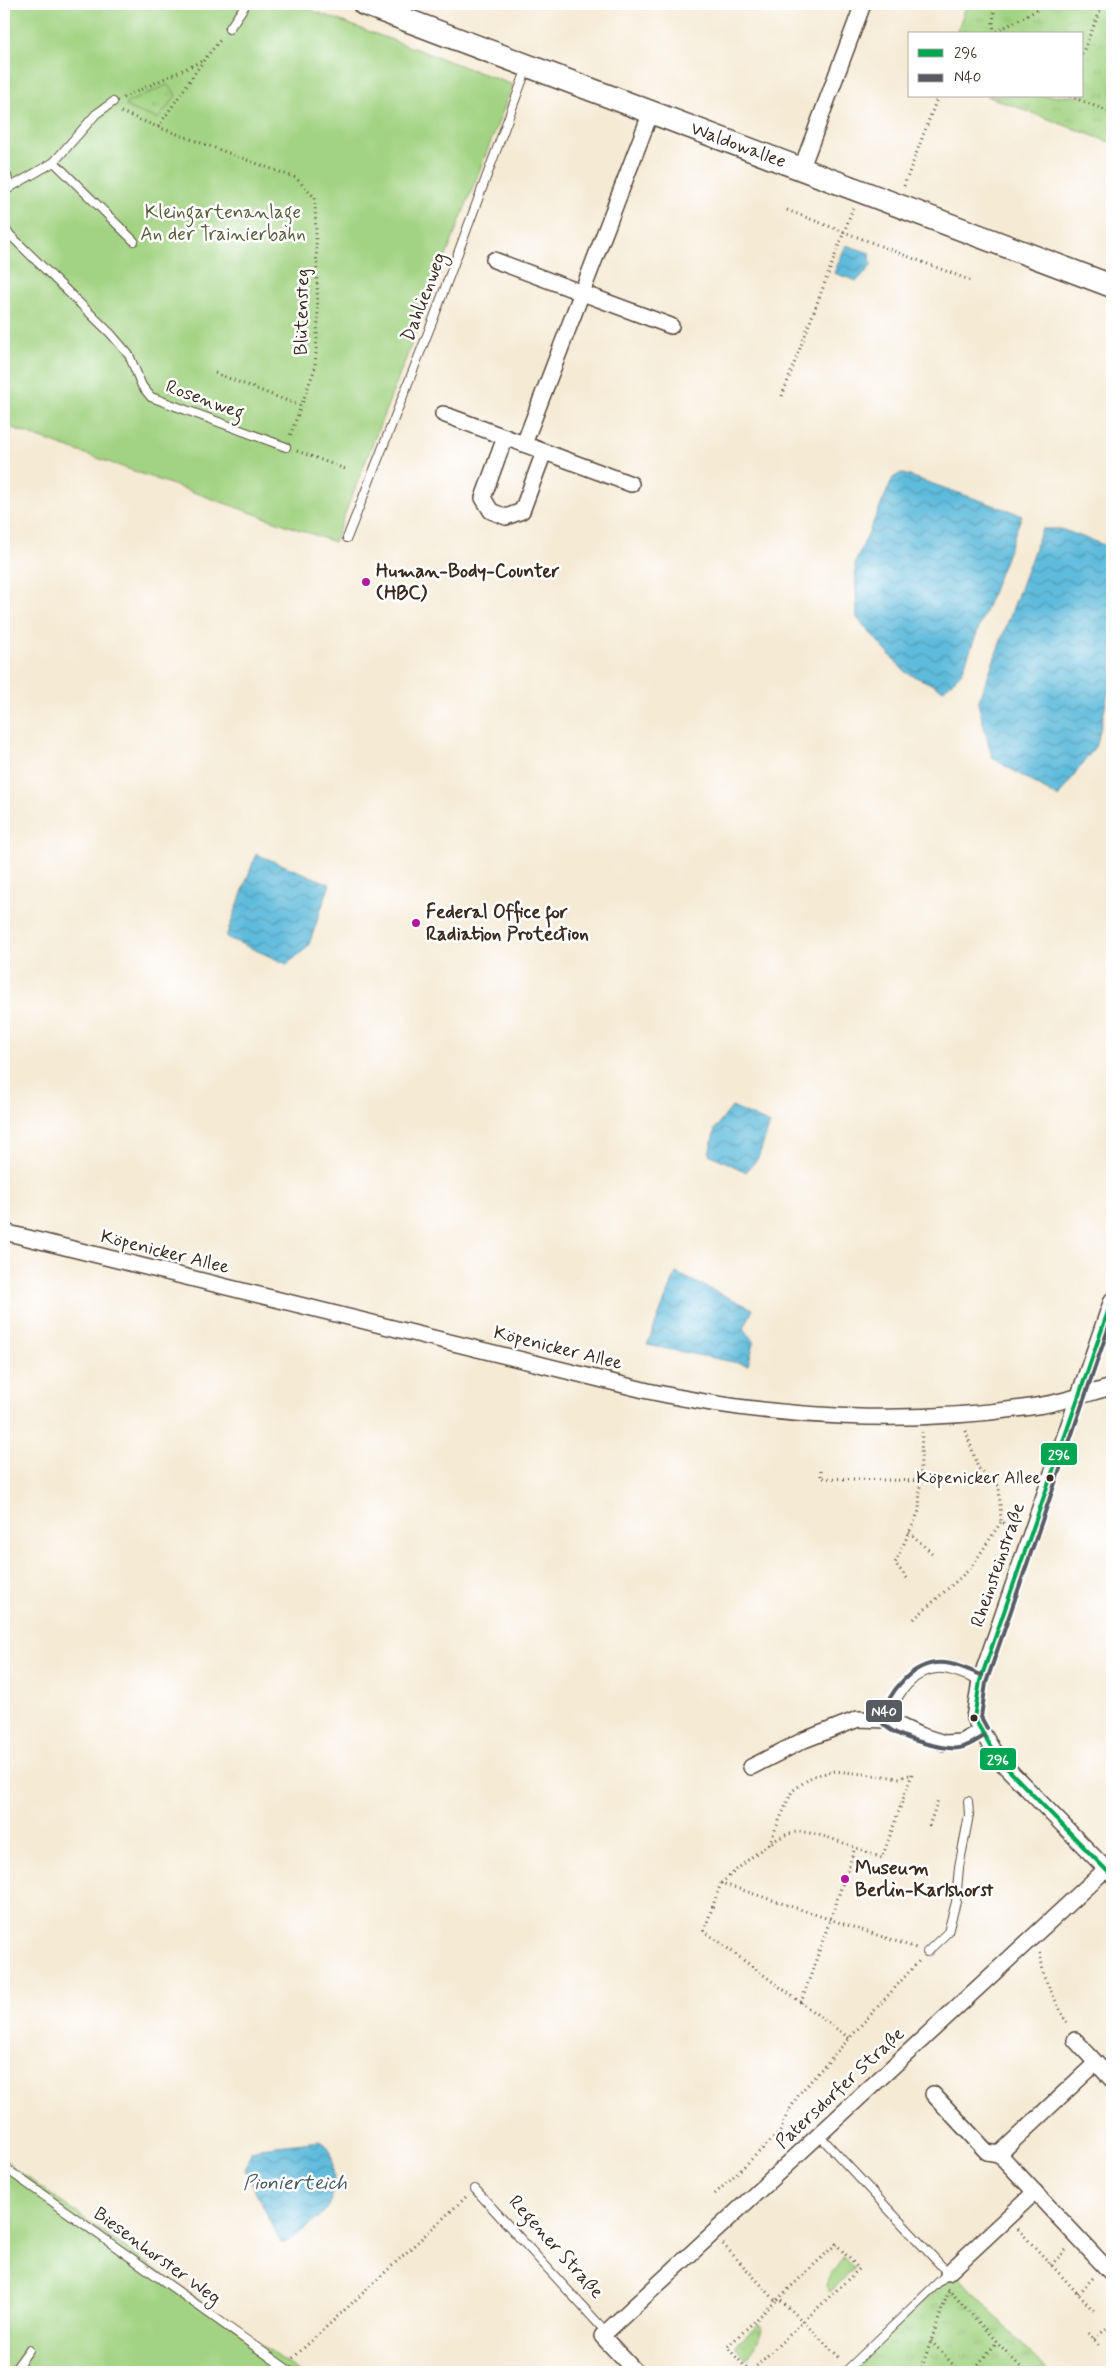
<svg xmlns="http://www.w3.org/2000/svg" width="1116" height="2376" viewBox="0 0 1116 2376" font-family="Mynerve,sans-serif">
  <defs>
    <pattern id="park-tufts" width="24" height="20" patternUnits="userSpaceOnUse" patternTransform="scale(1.25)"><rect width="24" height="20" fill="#a2d382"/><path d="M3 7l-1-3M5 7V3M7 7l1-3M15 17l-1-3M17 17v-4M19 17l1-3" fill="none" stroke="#8cb570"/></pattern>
    <pattern id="water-waves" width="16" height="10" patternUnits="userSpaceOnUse" patternTransform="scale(1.25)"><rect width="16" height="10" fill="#5ebbdc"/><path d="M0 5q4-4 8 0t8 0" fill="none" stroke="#4f98b2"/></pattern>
  </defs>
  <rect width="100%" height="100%" fill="#fff"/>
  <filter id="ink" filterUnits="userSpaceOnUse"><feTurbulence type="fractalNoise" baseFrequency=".02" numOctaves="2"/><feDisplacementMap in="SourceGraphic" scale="10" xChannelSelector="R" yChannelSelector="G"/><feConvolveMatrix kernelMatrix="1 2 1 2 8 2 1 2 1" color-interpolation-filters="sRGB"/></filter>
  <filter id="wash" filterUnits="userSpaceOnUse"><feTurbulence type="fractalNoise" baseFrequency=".0096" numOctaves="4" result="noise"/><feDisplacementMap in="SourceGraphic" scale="20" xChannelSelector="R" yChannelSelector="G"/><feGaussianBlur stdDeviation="1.12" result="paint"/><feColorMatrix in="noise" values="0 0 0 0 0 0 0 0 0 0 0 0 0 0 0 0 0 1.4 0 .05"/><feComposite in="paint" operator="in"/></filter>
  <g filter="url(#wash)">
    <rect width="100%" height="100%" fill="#f5ead4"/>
    <g fill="#a2d382" stroke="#6e7e50">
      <polygon points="4,4 295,4 513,85 334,542 4,425"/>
      <polygon points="4,2158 12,2167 299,2372 4,2372"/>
    </g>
    <g fill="url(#park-tufts)" stroke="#6e7e50">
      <polygon points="967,4 1112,4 1112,143 987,96 1082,96 1082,34 956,34"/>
      <polygon points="167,85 174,91 176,96 158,119 126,107 127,103"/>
      <path d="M843 2257 854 2269 830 2292 826 2286C827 2276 838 2267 843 2257Z"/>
      <polygon points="955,2273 1048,2372 848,2372"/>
      <path d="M759 2324 763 2329C761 2340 751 2349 746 2359L735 2346Z"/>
    </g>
    <g fill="url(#water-waves)" stroke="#4c727d">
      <polygon points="846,245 870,253 871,266 857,281 834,273"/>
      <polygon points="901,473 1022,515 962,672 944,690 905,672 857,618 855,563 893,478"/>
      <polygon points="1042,529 1061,529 1112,548 1112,675 1097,744 1058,797 992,758 978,703"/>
      <polygon points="256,854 330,884 308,947 287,964 226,937"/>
      <polygon points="732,1107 770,1124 758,1158 746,1172 709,1154 715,1129"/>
      <polygon points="676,1273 753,1309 744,1328 754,1343 748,1365 647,1345"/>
      <path d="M320 2141C332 2147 332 2155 333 2167 338 2213 318 2218 285 2243H281L245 2170 251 2152 260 2148Z"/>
    </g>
  </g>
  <g filter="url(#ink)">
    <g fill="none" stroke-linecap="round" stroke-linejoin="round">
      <defs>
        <g id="lane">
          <polyline points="229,29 246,4"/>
          <polyline points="54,162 134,241"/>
          <polyline points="4,173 7,176 10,188"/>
          <polyline points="4,191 54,162 96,114 113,102"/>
          <polyline points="4,229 111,334 129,355 142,386 151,397 286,447"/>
          <polyline points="347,538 433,320 527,68"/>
          <path d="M887 1720C895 1697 915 1666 943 1669 955 1670 968 1677 980 1681"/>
          <polyline points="927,1952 948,1932 956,1902 959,1867 969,1815 968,1801"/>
          <polyline points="819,2135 948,2273 845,2372"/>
          <polyline points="4,2167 291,2372"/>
          <polyline points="475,2189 606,2332"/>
          <polyline points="13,2372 29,2350"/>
        </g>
        <g id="street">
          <polyline points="802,167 863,4"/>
          <polyline points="494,260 671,326"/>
          <polyline points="443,414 631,484"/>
          <polyline points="505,437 483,498 491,511 506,517 522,511 544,452"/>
          <polyline points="524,444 651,112"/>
          <path d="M4 1232 648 1391C775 1419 915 1426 1043 1405 1066 1401 1089 1393 1112 1387"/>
          <polyline points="751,1767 804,1740 858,1719 887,1720 919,1735 944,1743 961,1742 981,1731"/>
          <polyline points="1112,1875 998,1759 974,1718 980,1681 1112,1300"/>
          <polyline points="1075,2040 1112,2080"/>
          <polyline points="933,2094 987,2152 999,2154 1112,2274"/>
          <polyline points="999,2154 1096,2063"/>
          <polyline points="948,2273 1035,2192"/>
          <polyline points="636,2372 602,2336 1106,1869"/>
        </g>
        <g id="secondary">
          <path id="s1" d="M364 4C613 99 864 190 1112 286"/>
        </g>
      </defs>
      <use href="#lane" stroke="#574739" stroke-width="10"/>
      <use href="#street" stroke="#574739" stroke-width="18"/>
      <use href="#secondary" stroke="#574739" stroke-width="25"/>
      <g stroke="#574739" stroke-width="3" stroke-dasharray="1 4" stroke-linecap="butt">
        <polyline points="1096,4 1112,10"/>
        <polyline points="994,33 993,23 995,4"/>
        <polyline points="992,34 1048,4"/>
        <polyline points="1082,54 1102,6"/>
        <polyline points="1070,96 1112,113"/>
        <polyline points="123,98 204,60"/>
        <polyline points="121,112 158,127 204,60 221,39"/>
        <polyline points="158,127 296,178 315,198 318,319 315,368 290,436"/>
        <polyline points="904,186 938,96"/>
        <polyline points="787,210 972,281"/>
        <polyline points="215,373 301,406"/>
        <polyline points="782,396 853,208"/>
        <polyline points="297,451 348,470"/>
        <polyline points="966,1431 978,1468 999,1486 1001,1522 1018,1527"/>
        <polyline points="821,1470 821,1478 920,1481 944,1480"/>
        <polyline points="909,1532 933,1554"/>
        <polyline points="907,1578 895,1563 919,1511 922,1432"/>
        <polyline points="914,1619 971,1568 1001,1522"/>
        <path d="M912 1774 882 1858C860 1850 824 1833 801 1832 777 1830 740 1868 721 1883L916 1948"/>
        <polyline points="929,1826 938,1800"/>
        <polyline points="769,1844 792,1791 813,1776 835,1771 900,1778 912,1774"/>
        <polyline points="721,1883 704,1931 849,2038"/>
        <polyline points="1040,1953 1044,1977 1068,2026"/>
        <polyline points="801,2003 855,1848"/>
        <polyline points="715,2194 780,2132 787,2114 799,2094 920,1960"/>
        <polyline points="1018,2229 1094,2311"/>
        <polyline points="723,2244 776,2301 779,2298 841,2359"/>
        <polyline points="1051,2265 1067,2249"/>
        <polyline points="948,2289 1025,2372"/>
        <polyline points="1078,2293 1094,2277"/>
        <polyline points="776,2301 727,2347 750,2372 859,2269 836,2244 779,2298"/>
        <polyline points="1088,2333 1099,2345"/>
        <polyline points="1094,2339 1112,2324"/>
        <polyline points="931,2341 960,2372"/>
        <polyline points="293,2358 466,2197"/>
        <polyline points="920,2372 949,2290"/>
        <polyline points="972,2372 997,2342"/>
      </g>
      <use href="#lane" stroke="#fff" stroke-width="8"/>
      <use href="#street" stroke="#fff" stroke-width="15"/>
      <use href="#secondary" stroke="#fff" stroke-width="22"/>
      <defs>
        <polyline id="bus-1" points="1112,1300 980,1681 974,1718 998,1759 1112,1876"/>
        <g id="bus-2">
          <path d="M982 1675C970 1671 958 1664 945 1663 913 1660 888 1692 881 1720 886 1735 943 1751 959 1748 968 1747 976 1741 984 1736"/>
          <polyline points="987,1728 981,1717 986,1683 1112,1318"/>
        </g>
      </defs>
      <use href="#bus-1" stroke="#fff" stroke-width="8"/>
      <use href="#bus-2" stroke="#fff" stroke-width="8"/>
      <use href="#bus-1" stroke="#00a651" stroke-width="4"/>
      <use href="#bus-2" stroke="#595b62" stroke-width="4"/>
    </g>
  </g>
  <g fill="#b5179e" stroke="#fff" stroke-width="2">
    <circle cx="366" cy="582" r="5"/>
    <circle cx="416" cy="923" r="5"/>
    <circle cx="845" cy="1879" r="5"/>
  </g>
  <g fill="#3b2a1e" stroke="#fff" stroke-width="2">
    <circle cx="1050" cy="1478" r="4.5"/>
    <circle cx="974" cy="1718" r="4.5"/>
  </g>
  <g text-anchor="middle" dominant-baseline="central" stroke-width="5" stroke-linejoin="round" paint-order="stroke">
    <g font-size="18" fill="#3b2a1e" stroke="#fff" text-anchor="end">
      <text x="1041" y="1478">Köpenicker Allee</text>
    </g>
    <g font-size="19" fill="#3b2a1e" stroke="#fff">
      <text stroke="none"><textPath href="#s1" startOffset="400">Waldowallee</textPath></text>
      <text transform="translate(424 297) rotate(-69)">Dahlienweg</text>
      <text transform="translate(302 312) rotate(-89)">Blütensteg</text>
      <text transform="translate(205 400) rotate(20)">Rosenweg</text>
      <text transform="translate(165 1252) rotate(14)">Köpenicker Allee</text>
      <text transform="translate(558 1348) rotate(14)">Köpenicker Allee</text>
      <text transform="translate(998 1565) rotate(-71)">Rheinsteinstraße</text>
      <text transform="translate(840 2088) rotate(-43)">Patersdorfer Straße</text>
      <text transform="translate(556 2247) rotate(48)">Regener Straße</text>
      <text transform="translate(157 2256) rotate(36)">Biesenhorster Weg</text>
    </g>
    <g font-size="19" fill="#5a5d3c" stroke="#fff">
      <text x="223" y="212">Kleingartenanlage<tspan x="223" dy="22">An der Trainierbahn</tspan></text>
    </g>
    <g font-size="19" font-weight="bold" fill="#3b2a1e" stroke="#fff" text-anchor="start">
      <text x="376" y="571">Human-Body-Counter<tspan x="376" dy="22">(HBC)</tspan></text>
      <text x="426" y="912">Federal Office for<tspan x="426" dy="22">Radiation Protection</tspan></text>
      <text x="855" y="1868">Museum<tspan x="855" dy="22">Berlin-Karlshorst</tspan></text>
    </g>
    <g font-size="20" font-style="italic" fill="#475d60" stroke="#fff">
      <text x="295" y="2183">Pionierteich</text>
    </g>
  </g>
  <g stroke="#fff" stroke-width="2">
    <rect x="1040" y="1442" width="38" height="24" rx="5" fill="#00a651"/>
    <rect x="865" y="1699" width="38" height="24" rx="5" fill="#595b62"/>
    <rect x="979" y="1747" width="38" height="24" rx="5" fill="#00a651"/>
  </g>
  <g font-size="14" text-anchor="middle" font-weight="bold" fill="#fff">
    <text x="1059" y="1459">296</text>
    <text x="884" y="1716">N40</text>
    <text x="998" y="1764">296</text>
  </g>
  <rect width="1116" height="2376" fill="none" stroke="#fff" stroke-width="20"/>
  <rect x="908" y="32" width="175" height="65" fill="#ffffff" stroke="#b1aaa5"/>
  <rect x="918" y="49" width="25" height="8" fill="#00a651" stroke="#b1aaa5"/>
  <text x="954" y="58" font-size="15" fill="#3b2a1e">296</text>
  <rect x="918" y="74" width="25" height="8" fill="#595b62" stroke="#b1aaa5"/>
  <text x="954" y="82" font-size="15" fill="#3b2a1e">N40</text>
</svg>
